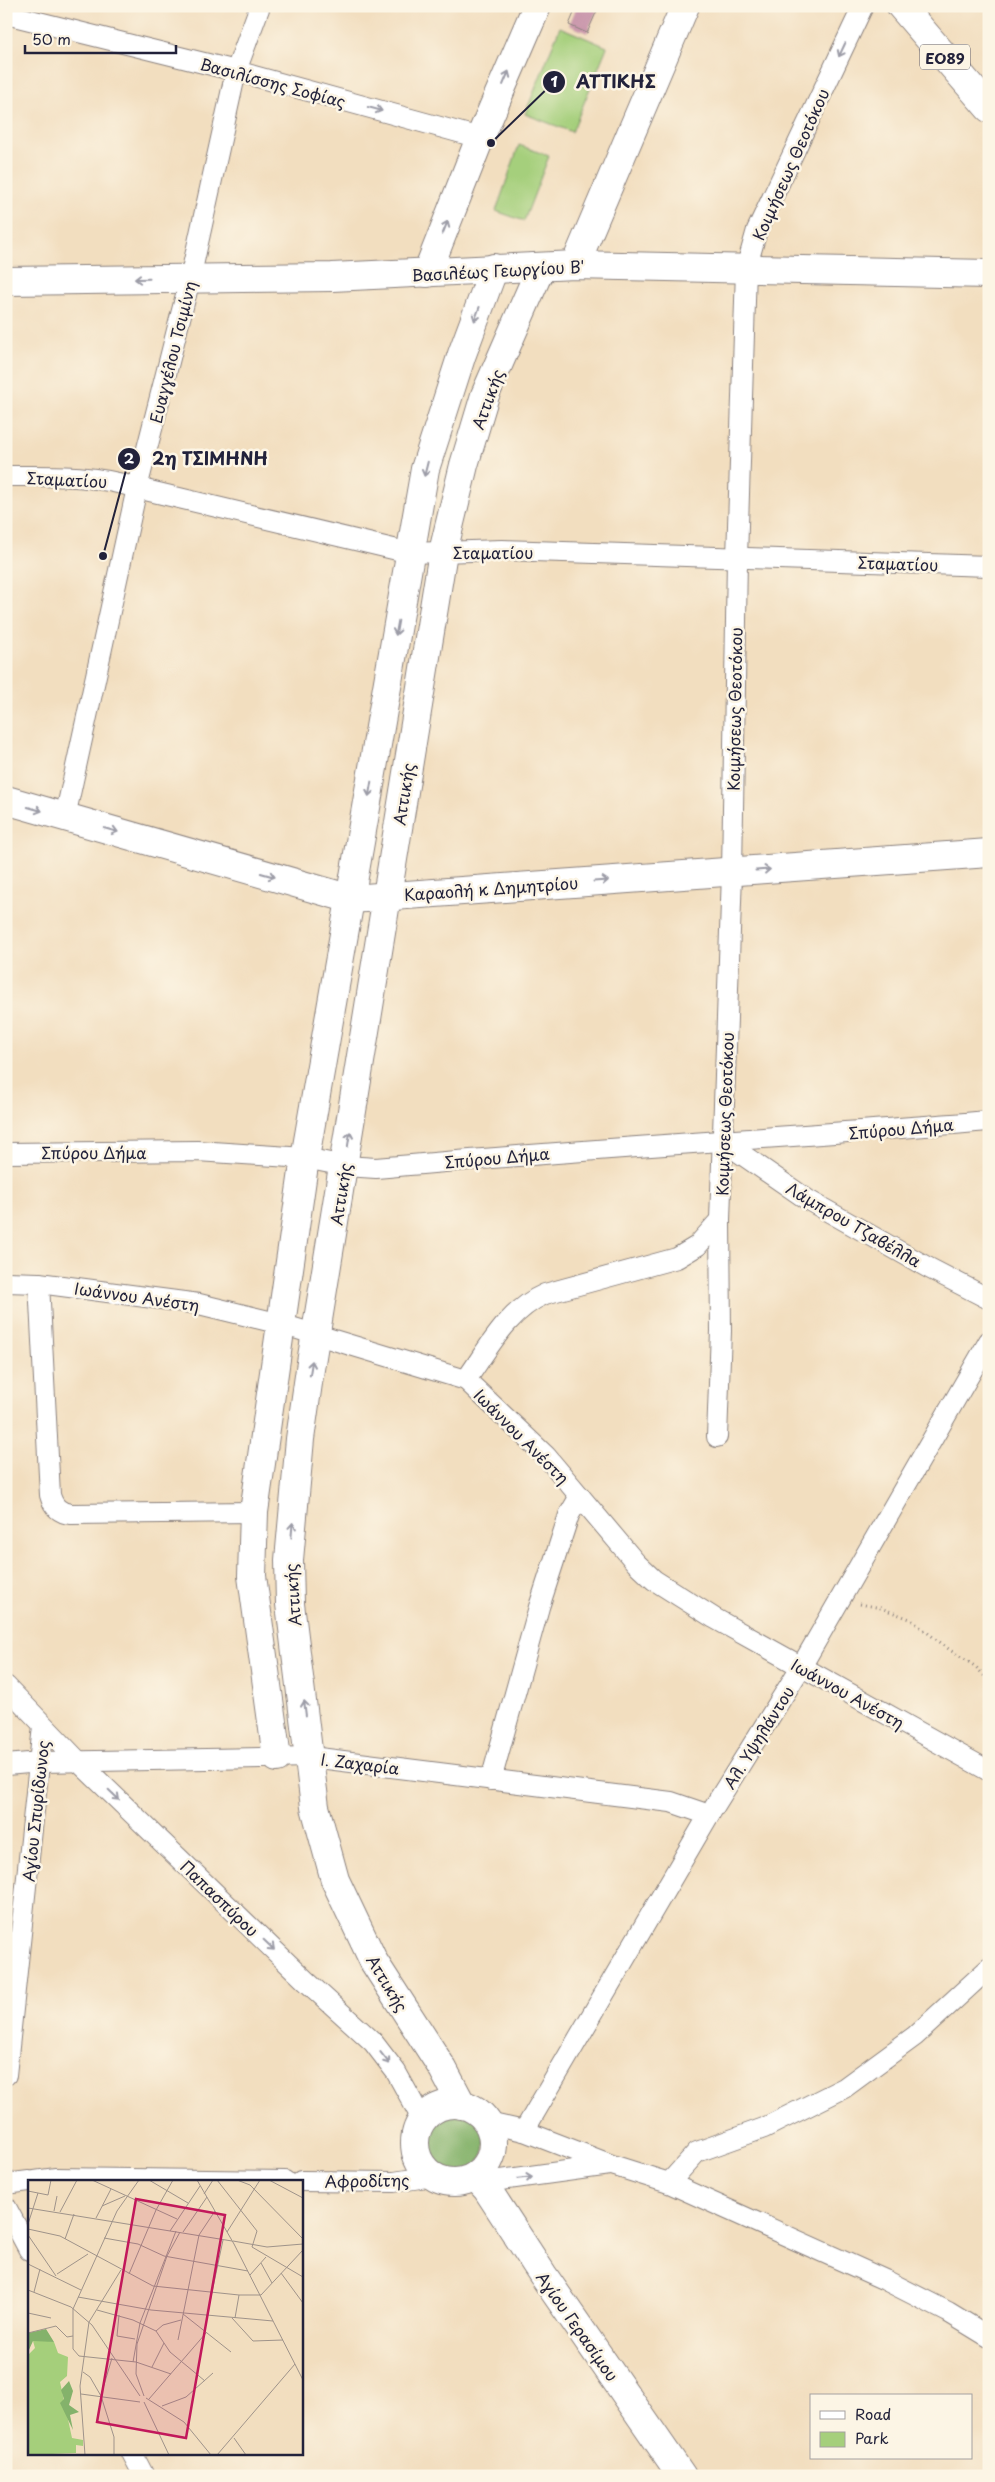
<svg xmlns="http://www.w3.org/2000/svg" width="995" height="2482" viewBox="0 0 995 2482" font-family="'Playpen Sans',sans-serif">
  <rect width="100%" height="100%" fill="#fcf5e5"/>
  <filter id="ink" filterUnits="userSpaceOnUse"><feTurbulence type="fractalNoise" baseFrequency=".02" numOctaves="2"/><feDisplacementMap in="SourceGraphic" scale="10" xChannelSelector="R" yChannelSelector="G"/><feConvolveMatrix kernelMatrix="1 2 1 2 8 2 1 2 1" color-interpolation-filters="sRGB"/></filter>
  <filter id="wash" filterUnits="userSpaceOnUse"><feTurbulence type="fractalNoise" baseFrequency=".0096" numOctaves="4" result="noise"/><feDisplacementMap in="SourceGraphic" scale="20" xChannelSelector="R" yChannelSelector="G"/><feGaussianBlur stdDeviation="1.12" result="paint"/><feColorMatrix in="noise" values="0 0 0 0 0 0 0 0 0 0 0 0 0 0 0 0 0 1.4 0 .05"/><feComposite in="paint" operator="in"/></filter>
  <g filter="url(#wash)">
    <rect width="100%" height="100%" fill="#f2debf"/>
    <g fill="#a5cf7b" stroke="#64785b">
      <polygon points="560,27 607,47 572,132 525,114"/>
      <polygon points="519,145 549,156 524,221 496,211"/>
    </g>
    <circle fill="#84b26b" stroke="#536a53" cx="454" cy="2143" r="31"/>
    <g id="blocks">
      <polygon fill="#c996ab" points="577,6 599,6 587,33 569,25"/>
    </g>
  </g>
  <g filter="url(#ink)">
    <use href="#blocks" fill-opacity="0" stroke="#8a807d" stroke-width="1"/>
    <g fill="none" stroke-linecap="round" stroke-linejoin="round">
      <defs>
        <g id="street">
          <polyline points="6,14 236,71 480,138"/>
          <path d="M6 476C52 476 93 474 137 488L410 553 502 550 989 566"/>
          <polyline points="65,817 137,488 190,279 236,71 260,6"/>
          <polyline points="724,1142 808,1200 927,1267 989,1299"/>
          <path d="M6 1153 197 1151 305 1158 345 1166 376 1168C580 1149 784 1138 989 1121"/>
          <polyline points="6,1282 39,1283 199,1304 281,1324 466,1380 546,1456 636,1563 654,1580 714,1618 989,1771"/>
          <path d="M39 1283 50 1495C53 1506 59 1513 71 1514L254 1512"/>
          <path d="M466 1380C488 1349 508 1310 545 1294L677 1258 697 1246 720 1220"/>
          <polyline points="717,1437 721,1331 720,1220 732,873 737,558 746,269 757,230 863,6"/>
          <polyline points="6,1686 79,1762 306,1981 373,2042 396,2072 422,2119"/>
          <polyline points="6,1765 40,1762 311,1757 671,1802 709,1815"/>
          <polyline points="491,1780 539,1607 569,1515 580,1496"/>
          <polyline points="6,2075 43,1726"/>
          <polyline points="488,2123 524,2131 612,2165 669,2183 885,2280 948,2312 989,2337"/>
          <polyline points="524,2131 709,1815 801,1667 989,1341"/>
          <polyline points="478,2174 494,2181 610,2165"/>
          <polyline points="35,2181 56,2178 285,2181"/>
          <polyline points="301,2181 394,2182 433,2176"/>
          <polyline points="669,2183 697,2152 764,2128 844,2088 915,2036 989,1968"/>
          <polyline points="6,2184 29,2181"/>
          <polyline points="6,2207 29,2250"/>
          <polyline points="132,2453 144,2476"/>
        </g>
        <g id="secondary">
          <polyline points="575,265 685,6"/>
          <polyline points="427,273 480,138 537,6"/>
          <polyline points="6,281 332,277 575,265 989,274"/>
          <polyline points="6,800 351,899 989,853"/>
          <polyline points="277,1758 252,1576 254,1512 281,1324 305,1158 425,469 462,354 494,268"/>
          <circle cx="454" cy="2143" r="39"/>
          <polyline points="462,2105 443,2069 374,1962 335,1880 315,1807 290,1604 289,1560 300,1439 310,1369 443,552 464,465 485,395 541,267"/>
          <polyline points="475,2176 487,2189 543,2275 682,2476"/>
        </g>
        <polyline id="primary" points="901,6 989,108"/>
      </defs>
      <use href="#street" stroke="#8a807d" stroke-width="22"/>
      <use href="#secondary" stroke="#8a807d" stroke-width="30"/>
      <use href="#primary" stroke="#8a807d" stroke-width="30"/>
      <g stroke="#8a807d" stroke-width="3" stroke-dasharray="1 4" stroke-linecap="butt">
        <polyline points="860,1604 881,1608 910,1619 950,1650 976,1667 989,1681"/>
        <polyline points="986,1746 989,1738"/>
      </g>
      <use href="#street" stroke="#fff" stroke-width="20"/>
      <use href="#secondary" stroke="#fff" stroke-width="28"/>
      <use href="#primary" stroke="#fff" stroke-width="28"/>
    </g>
    <defs><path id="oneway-shaft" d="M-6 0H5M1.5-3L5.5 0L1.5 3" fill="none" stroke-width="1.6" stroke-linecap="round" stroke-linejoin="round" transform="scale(1.25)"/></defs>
    <g stroke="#9c9ca7">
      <use href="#oneway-shaft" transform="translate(842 50) rotate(115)"/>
      <use href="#oneway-shaft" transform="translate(506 78) rotate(-67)"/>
      <use href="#oneway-shaft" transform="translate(375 109) rotate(15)"/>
      <use href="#oneway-shaft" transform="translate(445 228) rotate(-68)"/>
      <use href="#oneway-shaft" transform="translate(142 279) rotate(179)"/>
      <use href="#oneway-shaft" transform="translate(477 314) rotate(110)"/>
      <use href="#oneway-shaft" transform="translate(426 469) rotate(104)"/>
      <use href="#oneway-shaft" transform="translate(397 628) rotate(100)"/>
      <use href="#oneway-shaft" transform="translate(370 789) rotate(100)"/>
      <use href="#oneway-shaft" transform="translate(35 809) rotate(16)"/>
      <use href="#oneway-shaft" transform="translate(111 830) rotate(16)"/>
      <use href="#oneway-shaft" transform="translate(763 870) rotate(-4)"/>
      <use href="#oneway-shaft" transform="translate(268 875) rotate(16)"/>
      <use href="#oneway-shaft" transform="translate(601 881) rotate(-4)"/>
      <use href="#oneway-shaft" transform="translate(349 1139) rotate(-81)"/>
      <use href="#oneway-shaft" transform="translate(311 1368) rotate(-81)"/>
      <use href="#oneway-shaft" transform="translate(292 1530) rotate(-85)"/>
      <use href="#oneway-shaft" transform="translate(305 1708) rotate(-97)"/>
      <use href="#oneway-shaft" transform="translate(114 1795) rotate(44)"/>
      <use href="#oneway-shaft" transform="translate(269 1945) rotate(44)"/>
      <use href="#oneway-shaft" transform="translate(385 2058) rotate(52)"/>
      <use href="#oneway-shaft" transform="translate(525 2178) rotate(-6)"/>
    </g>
  </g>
  <g text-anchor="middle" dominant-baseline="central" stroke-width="5" stroke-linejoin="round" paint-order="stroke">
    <rect fill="#fcf5e5" stroke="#63616e" stroke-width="1" x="920" y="44.5" width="50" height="25" rx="4"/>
    <g font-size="15" font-weight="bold" fill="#22223b">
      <text x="945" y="57">ΕΟ89</text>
    </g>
    <g font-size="16" fill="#22223b" stroke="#fcf5e5">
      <text transform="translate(273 82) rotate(15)">Βασιλίσσης Σοφίας</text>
      <text transform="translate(790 164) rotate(-66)">Κοιμήσεως Θεοτόκου</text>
      <text transform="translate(498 270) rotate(-3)">Βασιλέως Γεωργίου Β'</text>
      <text transform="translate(172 352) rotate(-76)">Ευαγγέλου Τσιμίνη</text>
      <text transform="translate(487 399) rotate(-70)">Αττικής</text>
      <text transform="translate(67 479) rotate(3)">Σταματίου</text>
      <text x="493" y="552">Σταματίου</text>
      <text transform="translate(898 563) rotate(2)">Σταματίου</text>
      <text transform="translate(734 709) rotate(-89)">Κοιμήσεως Θεοτόκου</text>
      <text transform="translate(403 794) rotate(-81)">Αττικής</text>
      <text transform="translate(491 888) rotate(-4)">Καραολή κ Δημητρίου</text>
      <text transform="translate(724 1114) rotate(-88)">Κοιμήσεως Θεοτόκου</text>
      <text transform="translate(901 1128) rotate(-5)">Σπύρου Δήμα</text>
      <text x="94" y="1152">Σπύρου Δήμα</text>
      <text transform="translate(497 1157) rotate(-5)">Σπύρου Δήμα</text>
      <text transform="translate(340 1194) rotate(-81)">Αττικής</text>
      <text transform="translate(854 1224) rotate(30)">Λάμπρου Τζαβέλλα</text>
      <text transform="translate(137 1296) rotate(8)">Ιωάννου Ανέστη</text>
      <text transform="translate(522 1436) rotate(45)">Ιωάννου Ανέστη</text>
      <text transform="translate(292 1595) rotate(-94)">Αττικής</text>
      <text transform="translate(848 1693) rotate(29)">Ιωάννου Ανέστη</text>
      <text transform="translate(758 1737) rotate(-58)">Αλ. Υψηλάντου</text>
      <text transform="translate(360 1763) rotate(7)">Ι. Ζαχαρία</text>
      <text transform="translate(35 1811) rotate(-84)">Αγίου Σπυρίδωνος</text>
      <text transform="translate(220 1898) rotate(44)">Παπασπύρου</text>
      <text transform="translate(388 1983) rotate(59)">Αττικής</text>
      <text transform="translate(367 2180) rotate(-1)">Αφροδίτης</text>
      <text transform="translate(578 2326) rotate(55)">Αγίου Γερασίμου</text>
    </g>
  </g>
  <g transform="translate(28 2180)">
    <rect width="275" height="275" fill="#f2debf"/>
    <path d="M10 159 26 162 30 173 40 177 39 196 32 202 44 258 55 260V266L48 265V273L0 275V175L7 168 5 161Z" fill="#a5cf7b"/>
    <path d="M18 149 26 162 5 161 0 172V153ZM41 201 45 211 41 225 51 232 42 235 45 250 32 223 36 219 33 210Z" fill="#84b26b"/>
    <path fill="none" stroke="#9f938a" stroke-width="1" d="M64 0 149 39M111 0 89 31 45 129V169L51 176 108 182 143 194M121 0 160 23M169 0 206 64 275 200M189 0 229 51 224 67 275 97M209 0 222 5 275 59M241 0 275 18M0 11 20 15 23 0M176 14 185 0M74 26 97 16M0 28 204 61M26 31 29 16M32 32 49 0M68 38 83 9M0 44 10 13M0 49 32 56 125 106 211 115H233L275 70M142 51 172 6M155 52 179 17M199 52 232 0M0 55 28 96M76 58 110 64 136 76 220 91M37 59 46 34M205 61 239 67 275 64M233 83 244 103M0 84 53 110M253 93 275 123M29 94 60 74M101 94 128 30 145 0M222 95 238 77M0 110 43 127 64 145 112 216M6 112 12 89M50 117 123 130 245 141M69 130 105 140 128 151 142 172 177 201M0 133 23 138M155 134 203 172M91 135 89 156 107 159M179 136 195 60M204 138 225 161 255 160M207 138 211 115M128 151 135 145 153 140M0 153 28 146 39 157 45 156M150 160 171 55 187 31M105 182 112 143 148 51M124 187 136 163M55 192 62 197 73 216 86 257V275M53 214 112 222M73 215 84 178M116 216 108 194 109 164 139 76 152 52M118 218 156 242 183 275M121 219 178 153M116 222 141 275M134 226 158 217 185 193M206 258 218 275M57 275 52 206 61 142 93 90M189 275 267 184"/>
    <path fill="#c2185b" fill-opacity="0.15" stroke="#c2185b" stroke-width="2.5" d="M108 19 197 35 158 258 69 242Z"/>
    <rect width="275" height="275" fill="none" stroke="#22223b" stroke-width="2.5"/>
  </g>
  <path fill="none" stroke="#22223b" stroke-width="2" d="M491 143L554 82M103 556L129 459"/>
  <g fill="#22223b" stroke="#fcf5e5" stroke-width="2">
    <circle cx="491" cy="143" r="5"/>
    <circle cx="103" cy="556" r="5"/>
    <circle cx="554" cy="82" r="12"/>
    <circle cx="129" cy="459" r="12"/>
  </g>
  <g font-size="15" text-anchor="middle" font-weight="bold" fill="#fff">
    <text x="554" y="87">1</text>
    <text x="129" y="464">2</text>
  </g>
  <g font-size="18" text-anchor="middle" font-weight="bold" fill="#22223b" stroke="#fcf5e5" stroke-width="5" stroke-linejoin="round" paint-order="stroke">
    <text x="616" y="88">ΑΤΤΙΚΗΣ</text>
    <text x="210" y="465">2η ΤΣΙΜΗΝΗ</text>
  </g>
  <rect width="995" height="2482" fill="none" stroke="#fcf5e5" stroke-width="25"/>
  <rect x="810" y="2394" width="162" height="65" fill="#fcf5e5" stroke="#a5a1a1"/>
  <rect x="820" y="2411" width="25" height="8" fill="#ffffff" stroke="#a5a1a1"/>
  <text x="855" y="2420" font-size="15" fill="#22223b">Road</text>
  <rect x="820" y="2432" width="25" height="15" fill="#a5cf7b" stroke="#a5a1a1"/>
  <text x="855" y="2444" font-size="15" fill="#22223b">Park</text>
  <path d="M25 45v8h151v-8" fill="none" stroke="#22223b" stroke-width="2.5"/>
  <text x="32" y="45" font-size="15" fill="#22223b" stroke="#fcf5e5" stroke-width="4" paint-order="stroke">50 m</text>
</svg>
